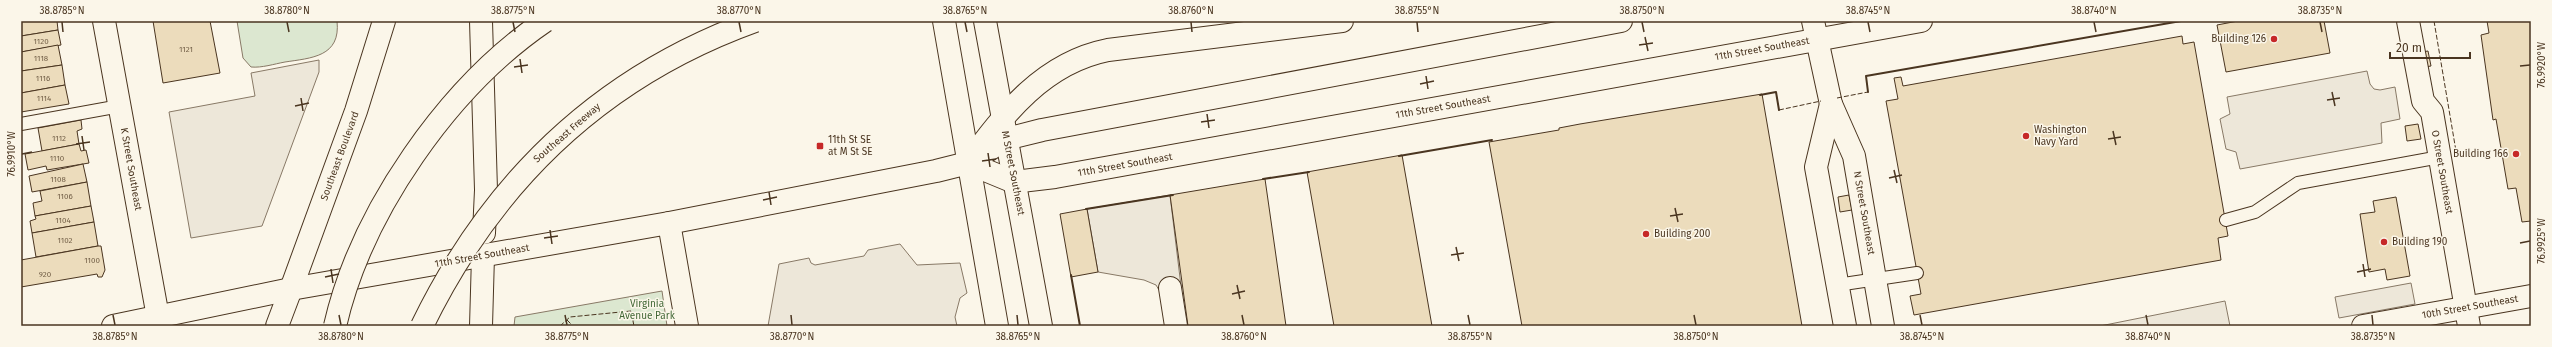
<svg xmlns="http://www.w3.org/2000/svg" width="2552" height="347" viewBox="0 0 2552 347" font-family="'Fira Sans',sans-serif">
  <rect width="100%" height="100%" fill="#fbf6e9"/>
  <g fill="#dce7d0" stroke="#887966">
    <path d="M237 21H337C341 57 311 58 285 62 274 64 262 68 251 67L243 58Z"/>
    <polygon points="662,291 667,326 514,326 515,317"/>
  </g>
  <g fill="#ede7d9" stroke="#887966">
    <polygon points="319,60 319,72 262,226 191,238 169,112 255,96 251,73"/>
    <polygon points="2367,71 2370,84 2374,89 2380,90 2395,87 2400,119 2381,123 2382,143 2240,169 2236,152 2226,149 2220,119 2230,114 2227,97"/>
    <polygon points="1170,195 1181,286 1159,290 1156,285 1144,280 1098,272 1087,209"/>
    <polygon points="900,244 917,265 960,263 967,293 960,298 955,317 957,326 768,326 779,264 809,258 811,263 815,265 864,256 868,250"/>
    <polygon points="2411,283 2415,304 2339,318 2335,297"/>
    <polygon points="2225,301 2230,326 2100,326"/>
  </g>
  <g fill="#ecdcbc" stroke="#4a3520">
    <polygon points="21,21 57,21 58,30 21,36"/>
    <polygon points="153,21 210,21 220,73 163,83"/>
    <polygon points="2238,21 2324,21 2330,53 2226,72 2217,25"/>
    <polygon points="2487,21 2531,21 2531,221 2522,222 2516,188 2508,189 2496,119 2493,120 2481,35 2489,33"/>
    <polygon points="58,30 61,45 21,52 21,36"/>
    <polygon points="2182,36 2183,44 2194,42 2228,236 2218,238 2221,260 1914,315 1910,296 1921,294 1886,101 1898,99 1894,78 1901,77 1903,86"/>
    <polygon points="58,45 62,65 21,71 21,52"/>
    <polygon points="2428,51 2431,66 2419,68 2416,53"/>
    <polygon points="62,65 65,85 21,93 21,71"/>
    <polygon points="65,85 69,104 21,112 21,93"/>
    <polygon points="1762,94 1802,326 1522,326 1489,142 1559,130 1559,128 1580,124"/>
    <polygon points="81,120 82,129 77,131 79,144 42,151 38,128"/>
    <polygon points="2418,124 2421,139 2407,141 2405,126"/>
    <polygon points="79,144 81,151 86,150 89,163 47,170 46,166 28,170 25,154"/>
    <polygon points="1402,155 1432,326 1334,326 1307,172"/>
    <polygon points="83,164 87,182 32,192 29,176"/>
    <polygon points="1265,179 1286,326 1188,326 1170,195"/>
    <polygon points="87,182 91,206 35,216 33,203 42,201 40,191"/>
    <polygon points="1849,195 1852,210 1840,212 1838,197"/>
    <polygon points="2396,197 2410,276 2387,280 2385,269 2369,272 2360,214 2375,212 2373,201"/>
    <polygon points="91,206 94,222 32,233 30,221 36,219 35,216"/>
    <polygon points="1087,209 1098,272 1071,277 1060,214"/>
    <polygon points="94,222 98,246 36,257 32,233"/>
    <polygon points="98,246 101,246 105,270 102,277 98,277 97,274 21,287 21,260"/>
  </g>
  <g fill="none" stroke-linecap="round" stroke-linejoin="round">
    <defs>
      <g id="lane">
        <polyline points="21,124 120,106"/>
        <polyline points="2226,220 2255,212 2298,183 2440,157"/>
        <polyline points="1837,285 1917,273"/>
      </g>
      <g id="street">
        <polyline points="1813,21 1831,104 1854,156 1883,326"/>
        <polyline points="2408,21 2423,101 2432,112 2469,326"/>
        <polyline points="1831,104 1816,167 1845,326"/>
        <polyline points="669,223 687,326"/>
        <polyline points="1170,288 1176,326"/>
        <polyline points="2363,326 2531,296"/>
      </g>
      <g id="secondary">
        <polyline points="104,21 158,317"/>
        <polyline points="1006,139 1042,130 1621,21"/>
        <polyline points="1014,182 1055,177 1921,21"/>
        <polyline points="113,326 291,289"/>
      </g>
      <g id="primary">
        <polyline points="481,21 486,190 484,233"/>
        <polyline points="944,21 997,326"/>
        <polyline points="985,21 1041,326"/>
        <polyline points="968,163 1014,182"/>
        <polyline points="291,289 669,223 936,171 968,163 1006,139"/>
        <polyline points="291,289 356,111 384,21"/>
      </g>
      <g id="highway">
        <path d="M968 163C1005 113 1043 63 1108 50L1342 21"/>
        <polyline points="277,326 291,289"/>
        <polyline points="481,326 483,256"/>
      </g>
    </defs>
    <use href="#lane" stroke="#4a3520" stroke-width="14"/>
    <use href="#street" stroke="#4a3520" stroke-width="24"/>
    <use href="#secondary" stroke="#4a3520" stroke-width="24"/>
    <use href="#primary" stroke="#4a3520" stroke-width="24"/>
    <use href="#highway" stroke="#4a3520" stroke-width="24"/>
    <use href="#lane" stroke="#fbf6e9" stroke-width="12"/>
    <use href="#street" stroke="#fbf6e9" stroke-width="22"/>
    <use href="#secondary" stroke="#fbf6e9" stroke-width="22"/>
    <use href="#primary" stroke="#fbf6e9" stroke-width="22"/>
    <use href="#highway" stroke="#fbf6e9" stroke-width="22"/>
    <defs>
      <g id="highway-bridge">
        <path d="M335 326C361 212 448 87 545 21"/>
        <path d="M422 326C493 180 602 76 755 21"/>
      </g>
    </defs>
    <use href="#highway-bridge" stroke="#4a3520" stroke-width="24" stroke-linecap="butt"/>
    <use href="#highway-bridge" stroke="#fbf6e9" stroke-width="22"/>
    <g stroke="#4a3520" stroke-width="1" stroke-dasharray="5 2" stroke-linecap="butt">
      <polyline points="2434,21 2457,157"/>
      <polyline points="1837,98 1868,92"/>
      <polyline points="1779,110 1821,101"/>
      <polyline points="567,320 573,326"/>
      <polyline points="560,326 570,317 631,311 634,326"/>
    </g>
    <g stroke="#4a3520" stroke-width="2">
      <polyline points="1868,92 1866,76 2181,21"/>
      <polyline points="1760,95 1776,92 1779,110"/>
      <polyline points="1399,156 1492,140"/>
      <polyline points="1263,179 1309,172"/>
      <polyline points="1086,209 1173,195"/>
      <polyline points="1071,275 1080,326"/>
    </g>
  </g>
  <path fill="none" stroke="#4a3520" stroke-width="1.5" d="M62 22 63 32M287 22 289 32M513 22 515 32M739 22 741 32M965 22 967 32M1191 22 1192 32M1417 22 1418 32M1642 22 1644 32M1868 22 1870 32M2094 22 2096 32M2320 22 2322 32M1645 37 1648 51M1639 45 1653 43M520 59 522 73M2520 66 2530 65M514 67 528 65M1426 76 1428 89M1420 84 1434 81M2332 92 2335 106M301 98 303 111M2327 100 2340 98M295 106 309 103M1207 114 1209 128M1201 122 1215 120M2113 131 2116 145M82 136 84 150M2108 139 2121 137M76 144 90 142M988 153 990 167M22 154 32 152M982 161 996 159M1894 170 1897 183M1889 178 1902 175M769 192 771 205M763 200 777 197M1675 208 1678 222M1670 216 1683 214M550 230 552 244M544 238 558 236M2520 243 2530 241M1456 247 1459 261M1451 255 1464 253M2363 264 2365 277M331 269 333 283M2357 272 2371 269M325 277 339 274M1237 285 1240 299M1232 294 1245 291M113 315 115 325M339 315 341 325M565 315 567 325M791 315 792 325M1017 315 1018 325M1242 315 1244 325M1468 315 1470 325M1694 315 1696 325M1920 315 1922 325M2146 315 2148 325M2372 315 2373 325"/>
  <g fill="#c62828" stroke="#fbf6e9" stroke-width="1.5">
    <circle cx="2274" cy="39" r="4"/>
    <circle cx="2026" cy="136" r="4"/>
    <rect x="816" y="142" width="8" height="8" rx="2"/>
    <circle cx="2516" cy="154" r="4"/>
    <circle cx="1646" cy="234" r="4"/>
    <circle cx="2384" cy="242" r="4"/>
  </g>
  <g text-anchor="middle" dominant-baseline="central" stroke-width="3" stroke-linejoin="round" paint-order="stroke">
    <g font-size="8" fill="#725f47">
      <text x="41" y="41">1120</text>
      <text x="186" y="49">1121</text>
      <text x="41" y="58">1118</text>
      <text x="43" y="78">1116</text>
      <text x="44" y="98">1114</text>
      <text x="59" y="138">1112</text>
      <text x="57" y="158">1110</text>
      <text x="58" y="179">1108</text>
      <text x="65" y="196">1106</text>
      <text x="63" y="220">1104</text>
      <text x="65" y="240">1102</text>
      <text x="92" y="260">1100</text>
      <text x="45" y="274">920</text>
    </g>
    <g font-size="10" fill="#4a3520" stroke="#fbf6e9" text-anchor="start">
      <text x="2266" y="39" text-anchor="end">Building 126</text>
      <text x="2034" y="130">Washington<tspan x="2034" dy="12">Navy Yard</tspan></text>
      <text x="828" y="140">11th St SE<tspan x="828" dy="12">at M St SE</tspan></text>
      <text x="2508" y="154" text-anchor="end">Building 166</text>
      <text x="1654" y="234">Building 200</text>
      <text x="2392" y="242">Building 190</text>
    </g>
    <g font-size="10" fill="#4a3520" stroke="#fbf6e9">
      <text transform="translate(1762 49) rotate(-10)">11th Street Southeast</text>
      <text transform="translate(1443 107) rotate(-10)">11th Street Southeast</text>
      <text transform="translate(567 133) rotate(-41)">Southeast Freeway</text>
      <text transform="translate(340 156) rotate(-70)">Southeast Boulevard</text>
      <text transform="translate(1125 165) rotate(-10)">11th Street Southeast</text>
      <text transform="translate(131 169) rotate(80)">K Street Southeast</text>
      <text transform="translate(2442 172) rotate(80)">O Street Southeast</text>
      <text transform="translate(1013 173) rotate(79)">M Street Southeast</text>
      <text transform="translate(1864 213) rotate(80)">N Street Southeast</text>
      <text transform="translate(482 256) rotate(-10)">11th Street Southeast</text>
      <text transform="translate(2470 307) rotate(-10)">10th Street Southeast</text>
    </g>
    <g font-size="10" fill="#436837" stroke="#fbf6e9">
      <text x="647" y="304">Virginia<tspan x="647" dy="12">Avenue Park</tspan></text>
    </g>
  </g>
  <rect width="2552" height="347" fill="none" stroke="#fbf6e9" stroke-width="44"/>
  <path d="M2390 52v6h80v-6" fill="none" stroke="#4a3520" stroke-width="2"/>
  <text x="2396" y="52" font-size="12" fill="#4a3520" stroke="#fbf6e9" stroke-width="3" paint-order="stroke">20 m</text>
  <rect x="22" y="22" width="2508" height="303" fill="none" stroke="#4a3520" stroke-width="1.5"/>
  <g font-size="10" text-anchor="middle" fill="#4a3520">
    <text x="62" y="14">38.8785°N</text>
    <text x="287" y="14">38.8780°N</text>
    <text x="513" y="14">38.8775°N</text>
    <text x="739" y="14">38.8770°N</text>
    <text x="965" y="14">38.8765°N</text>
    <text x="1191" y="14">38.8760°N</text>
    <text x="1417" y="14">38.8755°N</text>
    <text x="1642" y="14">38.8750°N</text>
    <text x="1868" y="14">38.8745°N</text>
    <text x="2094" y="14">38.8740°N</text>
    <text x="2320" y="14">38.8735°N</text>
    <text transform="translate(2541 65) rotate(-90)" y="4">76.9920°W</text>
    <text transform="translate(11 154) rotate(-90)" y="4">76.9910°W</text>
    <text transform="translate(2541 241) rotate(-90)" y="4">76.9925°W</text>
    <text x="115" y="340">38.8785°N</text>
    <text x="341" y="340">38.8780°N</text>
    <text x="567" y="340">38.8775°N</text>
    <text x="792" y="340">38.8770°N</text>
    <text x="1018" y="340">38.8765°N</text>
    <text x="1244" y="340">38.8760°N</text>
    <text x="1470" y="340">38.8755°N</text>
    <text x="1696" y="340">38.8750°N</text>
    <text x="1922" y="340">38.8745°N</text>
    <text x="2148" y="340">38.8740°N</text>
    <text x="2373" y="340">38.8735°N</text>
  </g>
</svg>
